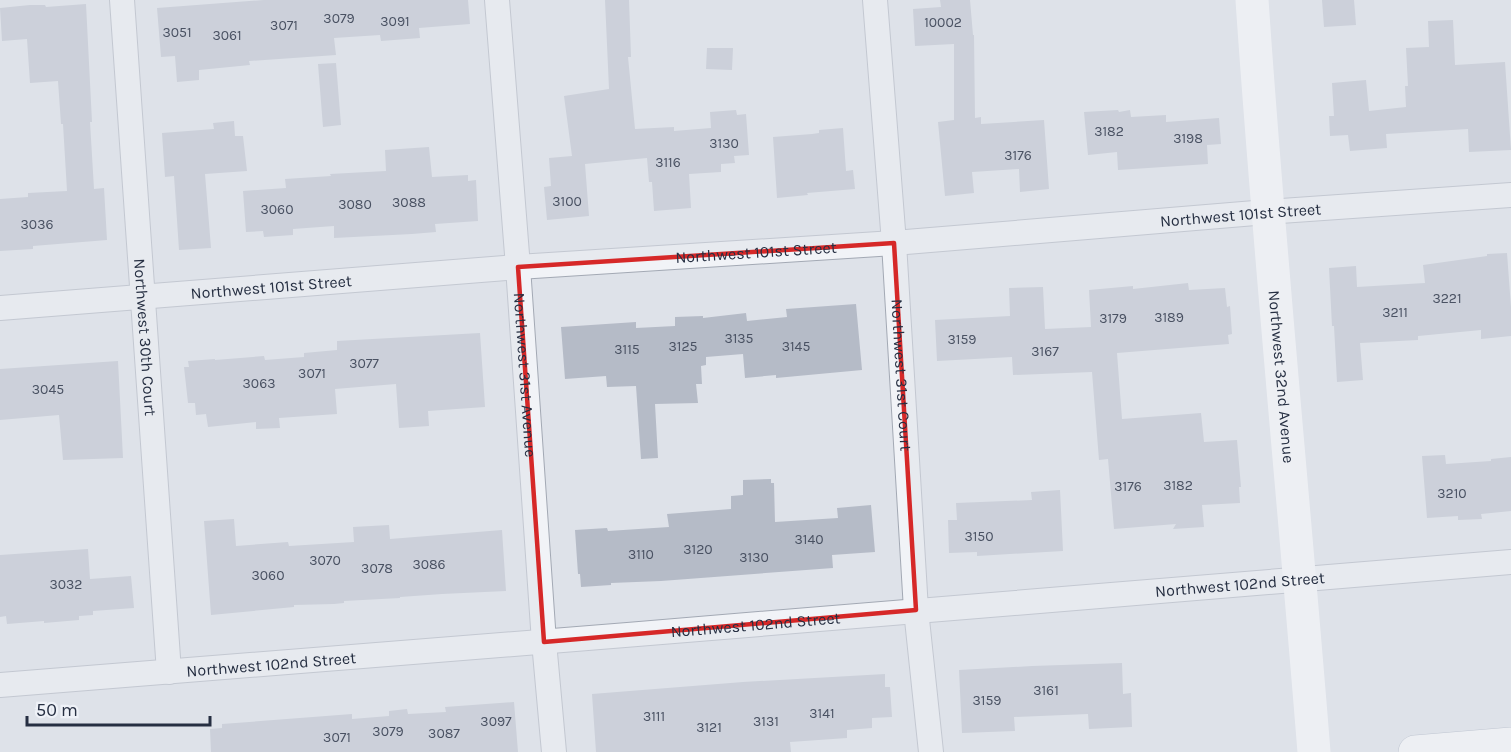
<svg xmlns="http://www.w3.org/2000/svg" width="1511" height="752" viewBox="0 0 1511 752" font-family="Karla,sans-serif">
  <rect width="100%" height="100%" fill="#dee2e9"/>
  <g fill="#b5bbc7">
    <polygon points="264,0 468,0 470,24 419,28 420,38 381,41 380,35 334,38 336,55 249,61 250,65 199,70 199,80 177,82 175,56 161,57 157,8"/>
    <polygon points="605,0 629,0 631,57 628,57 635,129 674,127 674,131 711,128 710,112 736,110 737,115 746,114 749,155 734,156 735,163 721,164 721,172 689,174 691,208 654,211 652,182 649,182 647,158 585,164 589,216 547,220 544,187 551,186 549,158 572,156 564,96 609,89"/>
    <polygon points="940,0 970,0 973,35 974,35 975,118 981,117 981,124 1044,120 1049,189 1020,192 1019,169 972,172 974,193 945,196 938,122 954,120 954,44 915,46 913,9 941,7"/>
    <polygon points="1322,0 1354,0 1356,25 1324,27"/>
    <polygon points="86,4 92,122 90,122 94,189 104,188 107,240 33,246 33,249 0,251 0,199 28,197 28,193 67,191 63,124 61,124 58,81 30,83 27,39 2,41 0,8 30,5 45,5 46,7"/>
    <polygon points="1453,20 1455,65 1505,62 1511,150 1469,152 1468,129 1386,134 1387,148 1350,151 1348,135 1330,136 1329,116 1334,116 1332,83 1366,80 1369,111 1406,107 1405,86 1408,86 1406,48 1429,47 1428,21"/>
    <polygon points="707,48 733,48 732,70 706,69"/>
    <polygon points="336,63 341,125 323,127 318,64"/>
    <polygon points="1118,110 1119,112 1130,110 1131,117 1166,115 1166,122 1219,118 1221,144 1207,145 1208,164 1118,170 1117,152 1088,155 1084,112"/>
    <polygon points="234,121 235,136 243,136 247,171 205,174 211,248 179,250 174,176 165,177 162,133 214,129 213,123"/>
    <polygon points="843,128 846,171 853,170 855,189 807,193 808,195 777,198 773,137 812,134 819,133 819,130"/>
    <polygon points="429,147 432,177 468,175 468,181 476,180 478,221 435,224 436,232 412,234 334,238 334,226 293,229 293,235 264,237 263,231 246,232 243,191 286,188 285,179 331,176 330,174 386,171 385,150"/>
    <polygon points="1507,253 1511,307 1511,336 1481,339 1481,330 1418,336 1418,340 1360,343 1363,380 1337,382 1334,326 1332,326 1329,268 1356,266 1357,287 1425,283 1423,265 1487,256 1487,254"/>
    <polygon points="1188,283 1189,290 1225,288 1227,307 1230,306 1232,334 1228,335 1229,344 1117,353 1122,419 1201,413 1204,442 1237,440 1241,487 1239,487 1240,503 1202,505 1204,527 1173,529 1176,524 1114,529 1108,459 1099,460 1092,372 1013,375 1012,357 937,361 935,320 1010,316 1009,288 1043,287 1045,329 1091,327 1089,290 1133,286 1133,289"/>
    <polygon points="856,304 862,370 776,378 776,375 745,378 743,354 706,357 706,365 701,366 702,384 696,384 698,403 655,404 658,458 641,459 636,386 607,387 606,376 565,379 561,327 636,322 636,328 675,326 675,317 703,316 703,318 746,313 747,321 787,317 786,309"/>
    <polygon points="480,333 485,407 428,411 429,426 399,428 396,384 335,389 337,414 279,418 280,428 256,429 256,422 208,427 206,414 196,415 195,403 188,403 184,367 189,367 188,361 215,359 215,360 264,356 265,360 304,357 304,353 337,350 337,341"/>
    <polygon points="118,361 123,458 63,460 59,415 0,420 0,369"/>
    <polygon points="1445,455 1446,464 1491,461 1491,459 1511,457 1511,511 1481,514 1482,519 1458,520 1458,516 1427,518 1422,456"/>
    <polygon points="771,479 771,483 774,483 775,522 838,518 837,508 871,505 875,552 832,555 833,568 661,581 611,583 611,585 581,587 580,574 578,574 575,530 607,528 608,531 669,527 667,514 731,509 731,496 743,495 743,480"/>
    <polygon points="1060,490 1063,551 977,556 977,552 949,553 948,520 957,520 956,503 1032,500 1031,492"/>
    <polygon points="234,519 236,546 288,542 289,546 354,542 353,527 389,525 390,539 502,530 506,591 442,594 400,597 400,598 344,601 344,603 334,604 294,605 294,607 211,615 204,521"/>
    <polygon points="88,549 90,579 131,576 134,608 93,611 93,615 79,616 79,620 44,623 44,621 7,624 6,616 0,617 0,555"/>
    <polygon points="1122,663 1123,694 1131,693 1132,727 1089,729 1088,714 1014,717 1015,731 962,733 959,670 1032,666"/>
    <polygon points="885,674 885,687 890,687 892,717 872,718 872,728 847,730 847,738 790,742 791,752 596,752 592,694 743,682"/>
    <polygon points="514,702 518,752 211,752 210,729 222,728 222,724 352,714 352,719 389,716 389,711 407,709 408,714 446,712 445,707"/>
  </g>
  <g fill="none" stroke-linecap="round" stroke-linejoin="round">
    <defs>
      <g id="minor">
        <path id="s1" d="M122 0 169 672"/>
        <path id="s2" d="M497 0 518 267 544 642 554 752"/>
        <path id="s3" d="M875 0 894 243 916 610 931 752"/>
        <path id="s4" d="M0 308 518 267 894 243 1267 212 1511 195"/>
        <path id="s5" d="M0 685C504 647 1007 602 1511 562"/>
      </g>
      <polyline id="primary" points="1415,752 1511,744"/>
    </defs>
    <use href="#minor" stroke="#a3a9b4" stroke-width="26"/>
    <use href="#primary" stroke="#9ca6b6" stroke-width="34"/>
    <use href="#minor" stroke="#f1f3f7" stroke-width="24"/>
    <path stroke="#fff" stroke-width="33" id="s6" d="M1252 0C1269 251 1294 501 1314 752"/>
    <use href="#primary" stroke="#fff" stroke-width="33"/>
  </g>
  <path d="M0 0H1511V752H0ZM894 243 916 610 544 642 518 267Z" fill="#dee2e9" fill-opacity=".55" fill-rule="evenodd"/>
  <path fill="none" stroke="#d62828" stroke-width="4.5" stroke-linejoin="round" d="M894 243 916 610 544 642 518 267Z"/>
  <g text-anchor="middle" dominant-baseline="central" stroke-width="4.5" stroke-linejoin="round" paint-order="stroke">
    <g font-size="14" fill="#4a5263">
      <text x="339" y="18">3079</text>
      <text x="395" y="21">3091</text>
      <text x="943" y="22">10002</text>
      <text x="284" y="25">3071</text>
      <text x="177" y="32">3051</text>
      <text x="227" y="35">3061</text>
      <text x="1109" y="131">3182</text>
      <text x="1188" y="138">3198</text>
      <text x="724" y="143">3130</text>
      <text x="1018" y="155">3176</text>
      <text x="668" y="162">3116</text>
      <text x="567" y="201">3100</text>
      <text x="409" y="202">3088</text>
      <text x="355" y="204">3080</text>
      <text x="277" y="209">3060</text>
      <text x="37" y="224">3036</text>
      <text x="1447" y="298">3221</text>
      <text x="1395" y="312">3211</text>
      <text x="1169" y="317">3189</text>
      <text x="1113" y="318">3179</text>
      <text x="739" y="338">3135</text>
      <text x="962" y="339">3159</text>
      <text x="683" y="346">3125</text>
      <text x="796" y="346">3145</text>
      <text x="627" y="349">3115</text>
      <text x="1045" y="351">3167</text>
      <text x="364" y="363">3077</text>
      <text x="312" y="373">3071</text>
      <text x="259" y="383">3063</text>
      <text x="48" y="389">3045</text>
      <text x="1178" y="485">3182</text>
      <text x="1128" y="486">3176</text>
      <text x="1452" y="493">3210</text>
      <text x="979" y="536">3150</text>
      <text x="809" y="539">3140</text>
      <text x="698" y="549">3120</text>
      <text x="641" y="554">3110</text>
      <text x="754" y="557">3130</text>
      <text x="325" y="560">3070</text>
      <text x="429" y="564">3086</text>
      <text x="377" y="568">3078</text>
      <text x="268" y="575">3060</text>
      <text x="66" y="584">3032</text>
      <text x="1046" y="690">3161</text>
      <text x="987" y="700">3159</text>
      <text x="822" y="713">3141</text>
      <text x="654" y="716">3111</text>
      <text x="496" y="721">3097</text>
      <text x="766" y="721">3131</text>
      <text x="709" y="727">3121</text>
      <text x="388" y="731">3079</text>
      <text x="444" y="733">3087</text>
      <text x="337" y="737">3071</text>
    </g>
    <g font-size="16" fill="#262f42" stroke="#eef1f7">
      <text stroke="none"><textPath href="#s4" startOffset="1244">Northwest 101st Street</textPath></text>
      <text stroke="none"><textPath href="#s4" startOffset="758">Northwest 101st Street</textPath></text>
      <text stroke="none"><textPath href="#s4" startOffset="272">Northwest 101st Street</textPath></text>
      <text stroke="none"><textPath href="#s1" startOffset="338">Northwest 30th Court</textPath></text>
      <text stroke="none"><textPath href="#s2" startOffset="376">Northwest 31st Avenue</textPath></text>
      <text stroke="none"><textPath href="#s3" startOffset="376">Northwest 31st Court</textPath></text>
      <text stroke="none"><textPath href="#s6" startOffset="378">Northwest 32nd Avenue</textPath></text>
      <text stroke="none"><textPath href="#s5" startOffset="1244">Northwest 102nd Street</textPath></text>
      <text stroke="none"><textPath href="#s5" startOffset="758">Northwest 102nd Street</textPath></text>
      <text stroke="none"><textPath href="#s5" startOffset="272">Northwest 102nd Street</textPath></text>
    </g>
  </g>
  <path d="M27 716v9h183v-9" fill="none" stroke="#262f42" stroke-width="3"/>
  <text x="36" y="716" font-size="18" fill="#262f42" stroke="#eef1f7" stroke-width="4.5" paint-order="stroke">50 m</text>
</svg>
